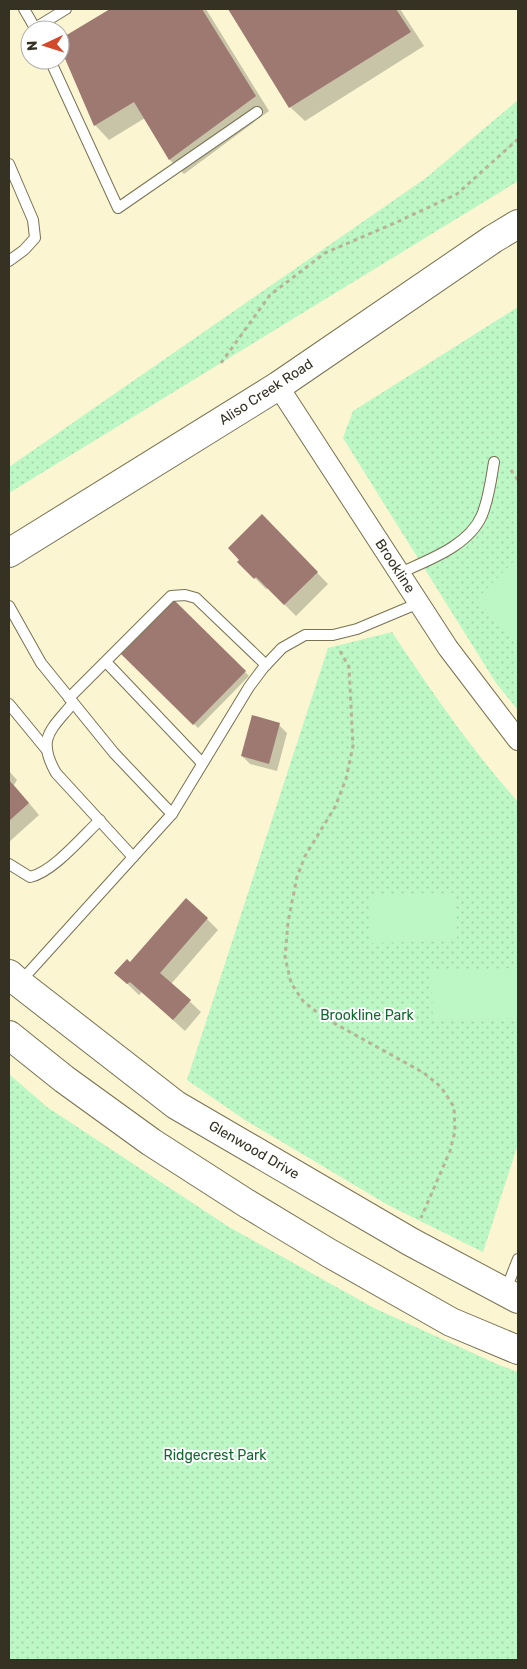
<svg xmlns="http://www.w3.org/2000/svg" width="527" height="1669" viewBox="0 0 527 1669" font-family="Rubik,sans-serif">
  <defs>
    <pattern id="grass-dots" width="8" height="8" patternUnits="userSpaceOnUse" patternTransform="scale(1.25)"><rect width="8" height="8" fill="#bcf7c5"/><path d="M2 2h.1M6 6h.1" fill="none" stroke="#a2d4a9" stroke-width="1.8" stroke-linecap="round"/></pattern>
  </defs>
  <rect width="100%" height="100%" fill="#fbf5d1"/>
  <g fill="url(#grass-dots)">
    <polygon points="518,100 518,181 9,493 9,467 426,178"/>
    <polygon points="518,307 518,710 496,683 343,438 353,411"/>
    <path d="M392 632C431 691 471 749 518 802V1144L483 1252 388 1205 245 1120 187 1080 328 648Z"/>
    <polygon points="9,1074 47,1107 229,1227 374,1308 499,1365 518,1372 518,1660 9,1660"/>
  </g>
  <g fill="#bcf7c5">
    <polygon points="518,557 518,645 476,600"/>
    <polygon points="456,893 457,941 370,943 369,894"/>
    <polygon points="518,968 518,1018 433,1020 431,971"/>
  </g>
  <g fill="#0003">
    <polygon points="112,9 206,9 269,111 184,174 170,160 145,118 109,140 95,125 60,44 60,40"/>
    <polygon points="229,9 400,9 424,46 305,121 290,107"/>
    <polygon points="262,516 328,584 296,616 268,588 266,589 239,562"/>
    <polygon points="174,601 249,676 198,728 123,654"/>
    <polygon points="279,725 287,733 277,771 250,764 242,756"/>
    <polygon points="9,771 17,780 14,785 39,815 9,842"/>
    <polygon points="207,919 218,930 171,984 201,1012 185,1031 142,992 139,995 116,973"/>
  </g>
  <g fill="#9d7971">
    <polygon points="110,9 202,9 256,96 169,160 134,102 94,126 60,47 60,39"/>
    <polygon points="228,9 396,9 411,32 289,108"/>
    <polygon points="262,514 318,572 284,605 256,577 254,579 237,562 239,560 228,548"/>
    <polygon points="174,600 246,671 193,725 121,654"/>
    <polygon points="252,715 280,723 269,764 241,756"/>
    <polygon points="9,780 29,803 9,821"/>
    <polygon points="186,898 208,918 160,973 191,1000 173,1020 130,982 127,984 114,973 127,959 130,962"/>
  </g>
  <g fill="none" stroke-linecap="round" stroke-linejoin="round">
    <defs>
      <g id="lane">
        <polyline points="24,9 35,28 66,9"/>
        <polyline points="50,60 118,208 257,112"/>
        <polyline points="9,164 33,220 35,238 24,250 9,261"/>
        <path d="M400 573C428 560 469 546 482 515 489 498 491 480 494 462"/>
        <polyline points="9,606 41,663 114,753 172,814 20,982"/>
        <polyline points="106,662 202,763"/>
        <polyline points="69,698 171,596 185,595 196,598 266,665"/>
        <path d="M73 703C51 730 36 738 56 773L133 857"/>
        <polyline points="9,704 46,749"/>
        <polyline points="172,814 249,687 264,667 282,648 305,635 333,635 357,629 419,603"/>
        <path d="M9 864 30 877C53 872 82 837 100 820"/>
        <polyline points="505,1292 518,1259"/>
      </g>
      <polyline id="street" points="278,386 448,648 518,740"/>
      <g id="secondary">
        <polyline points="9,553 278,386 493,239 518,224"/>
        <polyline points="9,974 19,983 176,1105 411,1242 518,1299"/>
        <polyline points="9,1035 64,1079 151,1142 246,1203 329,1253 451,1322 518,1350"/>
      </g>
    </defs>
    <use href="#lane" stroke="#787253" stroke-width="12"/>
    <use href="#street" stroke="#787253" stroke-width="22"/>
    <use href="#secondary" stroke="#787253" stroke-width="30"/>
    <g stroke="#b8b397" stroke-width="3" stroke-dasharray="4 4" stroke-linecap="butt">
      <polyline points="221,363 270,295 325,253 397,222 457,194 518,139"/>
      <polyline points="511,470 518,480"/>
      <polyline points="340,651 349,667 353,746 346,779 335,807 305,856 297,877 288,922 285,957 291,983 303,1001 323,1017 424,1073 441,1087 454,1107 455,1131 450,1151 421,1218"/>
    </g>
    <use href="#lane" stroke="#fff" stroke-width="10"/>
    <use href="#street" stroke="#fff" stroke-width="20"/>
    <use href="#secondary" stroke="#fff" stroke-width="28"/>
  </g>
  <g text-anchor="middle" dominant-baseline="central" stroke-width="4" stroke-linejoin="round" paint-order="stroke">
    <g font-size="14" fill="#353224" stroke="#fff">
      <text transform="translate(266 392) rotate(-33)">Aliso Creek Road</text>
      <text transform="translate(395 566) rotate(57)">Brookline</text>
      <text transform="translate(254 1150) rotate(30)">Glenwood Drive</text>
    </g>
    <g font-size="14" fill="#11692f" stroke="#fff">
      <text x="367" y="1015">Brookline Park</text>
      <text x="215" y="1455">Ridgecrest Park</text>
    </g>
  </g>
  <rect width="527" height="1669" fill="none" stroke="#353224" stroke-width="20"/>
  <g transform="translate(45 45) rotate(266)"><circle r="24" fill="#ffffff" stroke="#aeada7"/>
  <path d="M0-4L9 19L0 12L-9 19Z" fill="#d34929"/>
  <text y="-8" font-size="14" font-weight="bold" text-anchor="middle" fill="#353224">N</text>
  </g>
</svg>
